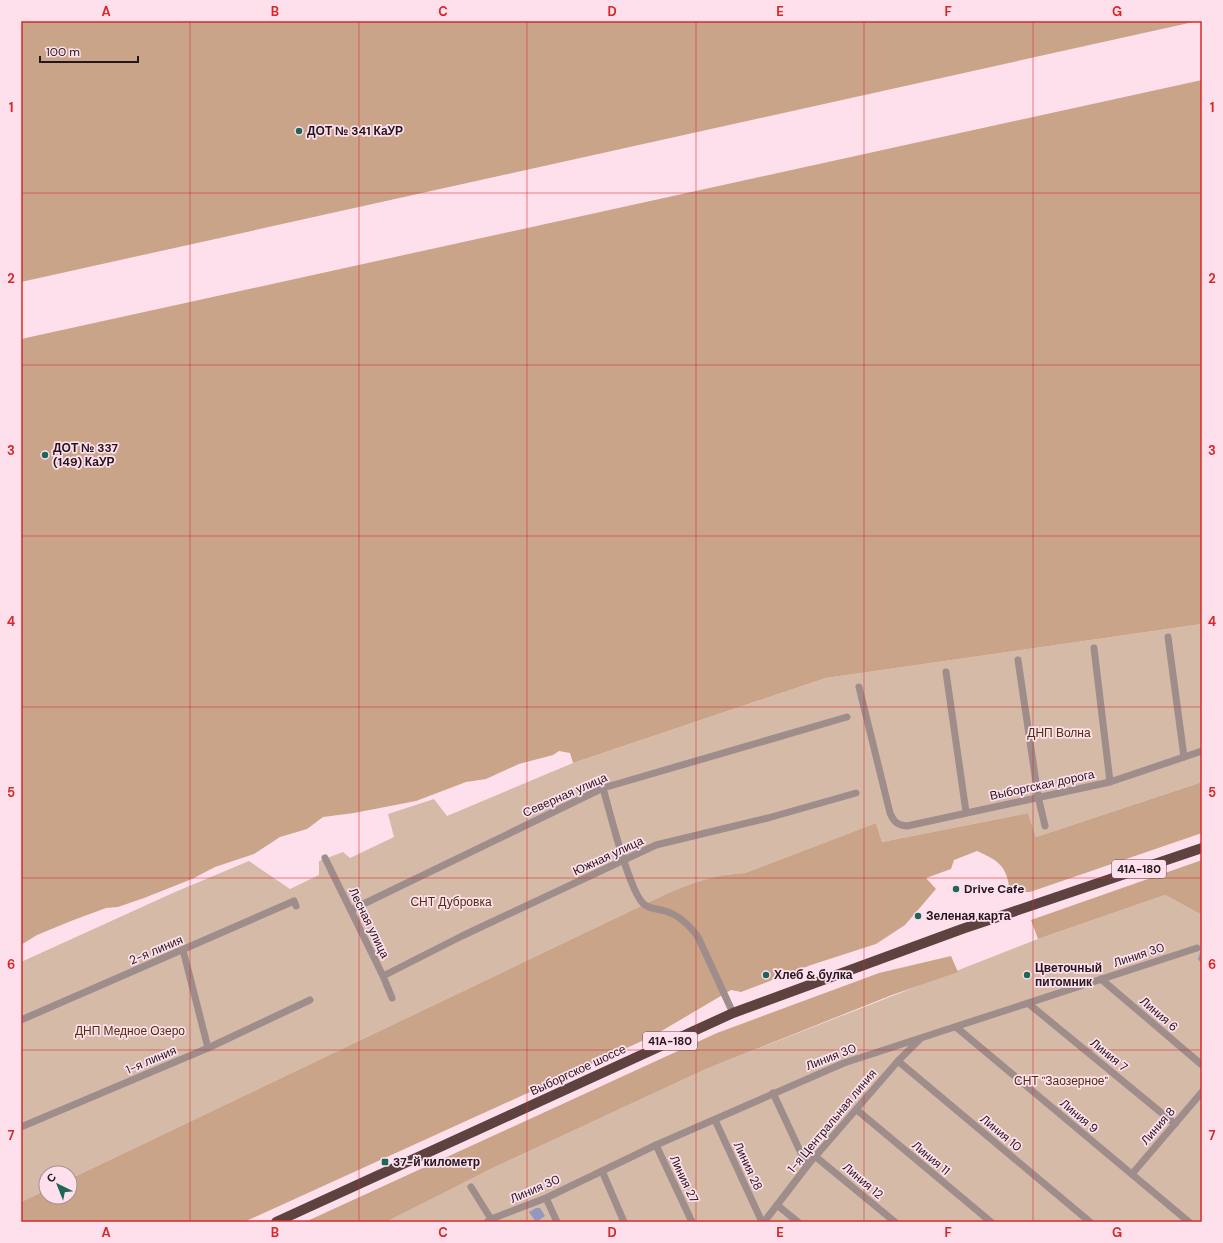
<svg xmlns="http://www.w3.org/2000/svg" width="1223" height="1243" viewBox="0 0 1223 1243" font-family="'DM Sans',sans-serif">
  <rect width="100%" height="100%" fill="#fee0ed"/>
  <g fill="#d5baa7">
    <polygon points="1202,624 1202,782 1036,837 1028,813 882,842 876,823 745,873 729,874 664,895 70,1179 70,1173 46,1173 46,1190 21,1202 21,962 175,892 249,861 290,889 319,875 319,861 343,852 350,858 394,837 388,814 434,799 447,816 573,763 826,678"/>
    <polygon points="1165,895 1202,915 1202,1222 386,1222 495,1167 706,1069 1038,939"/>
  </g>
  <g fill="#c9a489">
    <polygon points="21,21 1198,21 21,282"/>
    <polygon points="1202,80 1202,624 826,678 573,763 570,753 559,751 553,755 519,764 486,779 466,782 416,801 354,813 323,817 307,829 280,837 254,854 215,867 192,879 144,898 118,907 106,908 71,921 37,935 21,945 21,339"/>
    <path d="M1202 782V833L1030 892H1016L1009 887C1007 865 995 859 977 851L954 860 951 869 926 878 936 889 905 925 876 944 811 965 741 992 731 990 653 1036 244 1222H21V1202L46 1190V1197H70V1179L664 895C691 884 715 874 745 873L876 823 882 842 1028 813 1036 837Z"/>
    <polygon points="1202,860 1202,915 1165,895 1038,939 1031,920"/>
    <polygon points="951,956 958,972 892,995 706,1069 495,1167 386,1222 305,1222 717,1033 879,973"/>
  </g>
  <polygon fill="#9497be" points="536,1208 540,1208 545,1216 536,1222 529,1212"/>
  <g fill="none" stroke-linecap="round" stroke-linejoin="round">
    <polyline stroke="#9497be" stroke-width="2" points="1202,950 1199,959 1202,963"/>
    <g stroke="#9e8d8b" stroke-width="7">
      <polyline points="1168,637 1184,757"/>
      <polyline points="1094,648 1110,782"/>
      <polyline points="1018,660 1038,796 1045,826"/>
      <polyline points="946,672 966,812"/>
      <path d="M859 687 890 813C894 822 897 825 907 826L1110 782 1202 751"/>
      <path d="M603 788C609 809 630 896 645 905 651 909 658 909 665 911 679 915 690 926 698 937L733 1013"/>
      <polyline points="325,858 383,976 392,998"/>
      <polyline points="351,910 603,788 847,717"/>
      <polyline points="183,950 208,1048"/>
      <polyline points="383,976 462,936 656,845 768,818 856,793"/>
      <polyline points="1101,979 1202,1065"/>
      <polyline points="1029,1004 1175,1124"/>
      <polyline points="21,1020 294,901 296,906"/>
      <polyline points="956,1027 1189,1222"/>
      <polyline points="898,1061 1090,1222"/>
      <polyline points="773,1093 807,1166"/>
      <polyline points="857,1110 991,1222"/>
      <polyline points="715,1120 762,1222"/>
      <polyline points="21,1127 208,1048 310,1000"/>
      <polyline points="656,1145 692,1222"/>
      <polyline points="816,1157 895,1222"/>
      <polyline points="602,1171 624,1222"/>
      <polyline points="1132,1174 1202,1092"/>
      <polyline points="471,1187 491,1219"/>
      <polyline points="546,1198 557,1222"/>
      <polyline points="777,1205 798,1222"/>
      <polyline points="487,1222 491,1219 546,1198 656,1145 844,1063 1197,948"/>
      <polyline points="764,1222 807,1166 898,1061 920,1039"/>
    </g>
    <polyline stroke="#5e4240" stroke-width="10" points="276,1222 733,1013 962,929 1202,848"/>
  </g>
  <path fill="none" stroke="#d62828" stroke-width="1" stroke-opacity="0.55" d="M190 21V1222M359 21V1222M527 21V1222M696 21V1222M864 21V1222M1033 21V1222M21 193H1202M21 365H1202M21 536H1202M21 707H1202M21 878H1202M21 1050H1202"/>
  <g fill="#1f665a" stroke="#fee0ed" stroke-width="1.5">
    <circle cx="299" cy="131" r="4"/>
    <circle cx="45" cy="455" r="4"/>
    <circle cx="956" cy="889" r="4"/>
    <circle cx="918" cy="916" r="4"/>
    <circle cx="766" cy="975" r="4"/>
    <circle cx="1027" cy="975" r="4"/>
    <rect x="381" y="1158" width="8" height="8" rx="2"/>
  </g>
  <g text-anchor="middle" dominant-baseline="central" stroke-width="3.5" stroke-linejoin="round" paint-order="stroke">
    <g fill="#fee0ed" stroke="#65535b" stroke-width="1">
      <rect x="1112" y="860" width="54" height="18" rx="3"/>
      <rect x="643" y="1032" width="54" height="18" rx="3"/>
    </g>
    <g font-size="11" font-weight="bold" fill="#23161c">
      <text x="1139" y="869">41А-180</text>
      <text x="670" y="1041">41А-180</text>
    </g>
    <g font-size="12" font-weight="bold" fill="#23161c" stroke="#fee0ed" text-anchor="start">
      <text x="307" y="131">ДОТ № 341 КаУР</text>
      <text x="53" y="448">ДОТ № 337<tspan x="53" dy="14">(149) КаУР</tspan></text>
      <text x="964" y="889">Drive Cafe</text>
      <text x="926" y="916">Зеленая карта</text>
      <text x="1035" y="968">Цветочный<tspan x="1035" dy="14">питомник</tspan></text>
      <text x="774" y="975">Хлеб &amp; булка</text>
      <text x="393" y="1162">37-й километр</text>
    </g>
    <g font-size="12" fill="#522d0c" stroke="#fee0ed">
      <text x="1059" y="733">ДНП Волна</text>
      <text x="451" y="902">СНТ Дубровка</text>
      <text x="130" y="1031">ДНП Медное Озеро</text>
      <text x="1061" y="1081">СНТ "Заозерное"</text>
    </g>
    <g font-size="12" fill="#23161c" stroke="#fee0ed">
      <text transform="translate(1042 785) rotate(-12)">Выборгская дорога</text>
      <text transform="translate(565 795) rotate(-24)">Северная улица</text>
      <text transform="translate(608 856) rotate(-25)">Южная улица</text>
      <text transform="translate(369 923) rotate(64)">Лесная улица</text>
      <text transform="translate(156 950) rotate(-23)">2-я линия</text>
      <text transform="translate(1139 955) rotate(-18)">Линия 30</text>
      <text transform="translate(1159 1014) rotate(41)">Линия 6</text>
      <text transform="translate(1109 1055) rotate(39)">Линия 7</text>
      <text transform="translate(831 1057) rotate(-21)">Линия 30</text>
      <text transform="translate(151 1060) rotate(-23)">1-я линия</text>
      <text transform="translate(578 1070) rotate(-25)">Выборгское шоссе</text>
      <text transform="translate(1079 1116) rotate(40)">Линия 9</text>
      <text transform="translate(832 1121) rotate(-50)">1-я Центральная линия</text>
      <text transform="translate(1158 1126) rotate(-49)">Линия 8</text>
      <text transform="translate(1001 1133) rotate(40)">Линия 10</text>
      <text transform="translate(931 1158) rotate(40)">Линия 11</text>
      <text transform="translate(748 1166) rotate(65)">Линия 28</text>
      <text transform="translate(684 1179) rotate(65)">Линия 27</text>
      <text transform="translate(863 1181) rotate(40)">Линия 12</text>
      <text transform="translate(535 1189) rotate(-23)">Линия 30</text>
    </g>
  </g>
  <rect width="1223" height="1243" fill="none" stroke="#fee0ed" stroke-width="44"/>
  <g transform="translate(58 1185) rotate(317)"><circle r="19" fill="#fee0ed" stroke="#a68f99"/>
  <path d="M0-3L7 15L0 10L-7 15Z" fill="#1f665a"/>
  <text y="-6" font-size="11" font-weight="bold" text-anchor="middle" fill="#23161c">С</text>
  </g>
  <path d="M40 56v6h98v-6" fill="none" stroke="#23161c" stroke-width="2"/>
  <text x="46" y="56" font-size="12" fill="#23161c" stroke="#fee0ed" stroke-width="3" paint-order="stroke">100 m</text>
  <rect x="22" y="22" width="1179" height="1199" fill="none" stroke="#d62828" stroke-width="1.5"/>
  <g font-size="13" text-anchor="middle" font-weight="bold" fill="#d62828">
    <text x="106" y="16">A</text>
    <text x="275" y="16">B</text>
    <text x="443" y="16">C</text>
    <text x="612" y="16">D</text>
    <text x="780" y="16">E</text>
    <text x="948" y="16">F</text>
    <text x="1117" y="16">G</text>
    <text x="11" y="112">1</text>
    <text x="1212" y="112">1</text>
    <text x="11" y="283">2</text>
    <text x="1212" y="283">2</text>
    <text x="11" y="455">3</text>
    <text x="1212" y="455">3</text>
    <text x="11" y="626">4</text>
    <text x="1212" y="626">4</text>
    <text x="11" y="797">5</text>
    <text x="1212" y="797">5</text>
    <text x="11" y="969">6</text>
    <text x="1212" y="969">6</text>
    <text x="11" y="1140">7</text>
    <text x="1212" y="1140">7</text>
    <text x="106" y="1237">A</text>
    <text x="275" y="1237">B</text>
    <text x="443" y="1237">C</text>
    <text x="612" y="1237">D</text>
    <text x="780" y="1237">E</text>
    <text x="948" y="1237">F</text>
    <text x="1117" y="1237">G</text>
  </g>
</svg>
